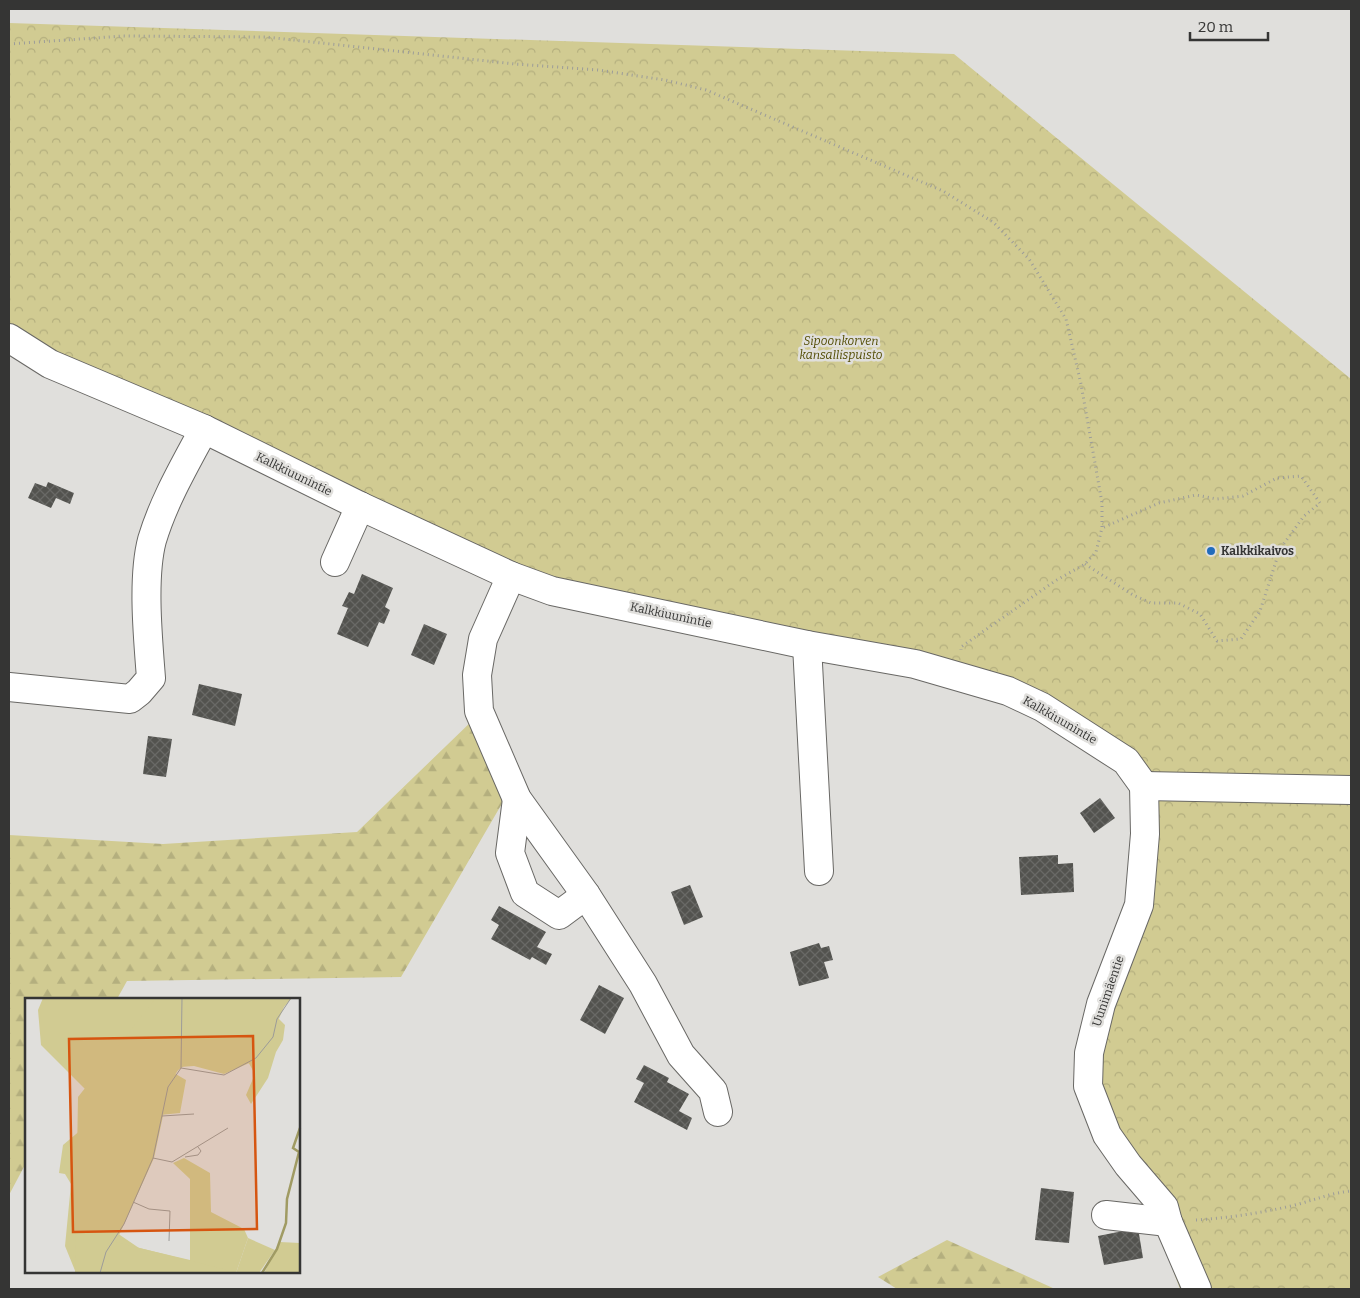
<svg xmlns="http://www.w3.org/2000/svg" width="1360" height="1298" viewBox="0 0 1360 1298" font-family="Bitter,serif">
  <defs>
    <pattern id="forest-firs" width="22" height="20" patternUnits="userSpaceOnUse" patternTransform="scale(1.25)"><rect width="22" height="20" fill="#d1cb92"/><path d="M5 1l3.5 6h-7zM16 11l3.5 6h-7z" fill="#b4af7e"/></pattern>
    <pattern id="park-crowns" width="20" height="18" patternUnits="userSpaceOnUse" patternTransform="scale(1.25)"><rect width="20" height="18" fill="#d1cb92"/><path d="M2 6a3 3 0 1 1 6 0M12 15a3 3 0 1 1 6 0" fill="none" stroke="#b4af7e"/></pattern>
    <pattern id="building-cross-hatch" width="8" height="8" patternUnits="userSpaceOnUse" patternTransform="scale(1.25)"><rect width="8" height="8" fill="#53534f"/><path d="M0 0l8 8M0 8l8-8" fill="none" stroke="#696966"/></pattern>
  </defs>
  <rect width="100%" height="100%" fill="#e0dfdc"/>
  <g fill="url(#forest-firs)">
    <polygon points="475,718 507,795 401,977 127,981 117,999 26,999 26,1163 9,1195 9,835 163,844 357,832"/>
    <polygon points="947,1240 1055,1289 897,1289 878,1277"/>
  </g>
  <polygon fill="url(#park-crowns)" points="9,23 954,54 1351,379 1351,1289 1180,1289 1171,1265 1185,1245 1114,1135 1094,1086 1105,1021 1156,874 1152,777 1041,708 510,580 9,342"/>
  <g fill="url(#building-cross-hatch)">
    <polygon points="48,482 74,493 70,504 56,498 51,508 28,498 35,483 46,487"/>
    <polygon points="362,574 393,588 385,607 390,610 384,624 379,622 368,647 337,634 348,608 342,606 349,592 354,594"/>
    <polygon points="424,624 447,634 434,665 411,655"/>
    <polygon points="199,684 242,694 235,726 192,715"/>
    <polygon points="148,736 172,739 166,777 143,774"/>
    <polygon points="1100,798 1115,818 1094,833 1080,813"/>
    <polygon points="1058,855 1058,864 1073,863 1074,892 1021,895 1019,857"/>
    <polygon points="690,885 703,917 684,925 671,892"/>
    <polygon points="499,906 546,932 537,947 552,954 546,965 532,957 530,960 491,939 499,925 491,920"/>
    <polygon points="819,943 821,948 829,946 833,960 824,962 829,978 799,986 790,952"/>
    <polygon points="599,985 624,998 605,1034 580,1020"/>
    <polygon points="644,1065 669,1078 667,1082 689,1094 679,1111 692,1118 687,1130 634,1102 644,1083 636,1079"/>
    <polygon points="1041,1188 1074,1192 1069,1243 1035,1240"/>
    <polygon points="1138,1228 1143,1258 1104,1265 1098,1236"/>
  </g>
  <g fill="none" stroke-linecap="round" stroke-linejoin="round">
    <defs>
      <g id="minor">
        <polyline points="9,338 50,364 204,429 360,506 511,576 552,591 807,645 915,664 1008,691 1042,707 1126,761 1144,786"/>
        <polyline points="335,562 360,506"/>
        <polyline points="511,576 483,639 477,675 479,711 517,799 586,895 643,984 681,1055 713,1091 718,1112"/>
        <polyline points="807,645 819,871"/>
        <path d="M9 687 130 699 139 692 151 678C148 639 142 578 152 540 164 500 185 465 204 429"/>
        <polyline points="1144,786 1145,834 1139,905 1101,1004 1089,1053 1088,1086 1107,1135 1128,1165 1164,1207 1168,1222 1197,1289"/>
        <polyline points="1144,786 1351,790"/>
        <polyline points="517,799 510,853 525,893 559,915 586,895"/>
        <polyline points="1106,1215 1168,1222"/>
      </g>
    </defs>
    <use href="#minor" stroke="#696865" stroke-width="30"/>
    <g stroke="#9c9c99" stroke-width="3" stroke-dasharray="1 4" stroke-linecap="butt">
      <polyline points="9,44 123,36 266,37 515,64 598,70 665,80 706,90 943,191 993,222 1029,259 1066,319 1081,384 1102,503 1102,528 1096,552 1085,564 1055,581 961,647 961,650"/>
      <polyline points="1085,564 1133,595 1151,603 1178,603 1200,614 1217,641 1241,639 1260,611 1280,549 1304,516 1320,503 1301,476 1277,478 1243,496 1217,499 1196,495 1159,503 1102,528"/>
      <path d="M1196 1220C1228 1218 1260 1213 1291 1206 1312 1201 1330 1193 1351 1191"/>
    </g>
    <use href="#minor" stroke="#fff" stroke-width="28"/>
  </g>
  <circle fill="#216cbc" stroke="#e0dfdc" stroke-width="2" cx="1211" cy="551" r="5"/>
  <g text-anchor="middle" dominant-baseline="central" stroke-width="5" stroke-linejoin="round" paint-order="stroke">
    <g font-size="12" font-style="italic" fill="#544e06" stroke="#e0dfdc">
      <text x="841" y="341">Sipoonkorven<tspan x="841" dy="14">kansallispuisto</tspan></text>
    </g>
    <g font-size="12" fill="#353534" stroke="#e0dfdc">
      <text transform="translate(294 474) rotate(26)">Kalkkiuunintie</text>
      <text transform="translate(671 615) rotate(12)">Kalkkiuunintie</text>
      <text transform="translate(1060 720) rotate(30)">Kalkkiuunintie</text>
      <text transform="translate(1108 991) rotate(-71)">Uunimäentie</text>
    </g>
    <g font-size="12" font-weight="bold" fill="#353534" stroke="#e0dfdc" text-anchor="start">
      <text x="1221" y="551">Kalkkikaivos</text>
    </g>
  </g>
  <g transform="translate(25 998)">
    <rect width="275" height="275" fill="#e0dfdc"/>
    <path d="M223 240 250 252 234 275H211Z" fill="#d1cb92"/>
    <path d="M18 0H263L251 18 260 27 258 42 251 54 243 80 226 106 221 97 230 76 222 62 163 65 149 75 161 82 155 115 135 117 92 235 114 250 165 262V181L148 165 159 160 185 175 186 214 219 231 223 240 211 275H51L40 248 46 186 40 176 34 175 38 147 57 131 61 92 16 47 13 12ZM255 244 275 245V275H239Z" fill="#d1cb92"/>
    <path d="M131 0H267L259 9 241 51 229 63 199 76 169 68 155 69 145 85 129 160 91 244 210 274 50 275 53 99Z" fill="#d1cb92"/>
    <path fill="none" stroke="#a09b63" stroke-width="2.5" d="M237 275 252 251 261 225 262 201 274 154 268 150 275 130"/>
    <path fill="none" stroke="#9c9b99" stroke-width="1" d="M156 70 199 77 231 60 248 39 252 21 266 0M137 118 169 116M160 159 173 157 176 153 173 149M128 160 147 164 203 130M108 204 124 211 145 213 144 243M75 275 81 254 99 226 128 160 143 89 156 70 157 0"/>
    <path fill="#d65510" fill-opacity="0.15" stroke="#d65510" stroke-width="2.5" d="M228 38 232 231 48 234 44 41Z"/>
    <rect width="275" height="275" fill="none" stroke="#353534" stroke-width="2.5"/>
  </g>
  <rect width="1360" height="1298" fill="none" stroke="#353534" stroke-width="20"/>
  <path d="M1190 32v8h78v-8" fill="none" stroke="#353534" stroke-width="2.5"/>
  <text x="1198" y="32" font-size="15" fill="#353534" stroke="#e0dfdc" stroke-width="4" paint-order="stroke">20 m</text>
</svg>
